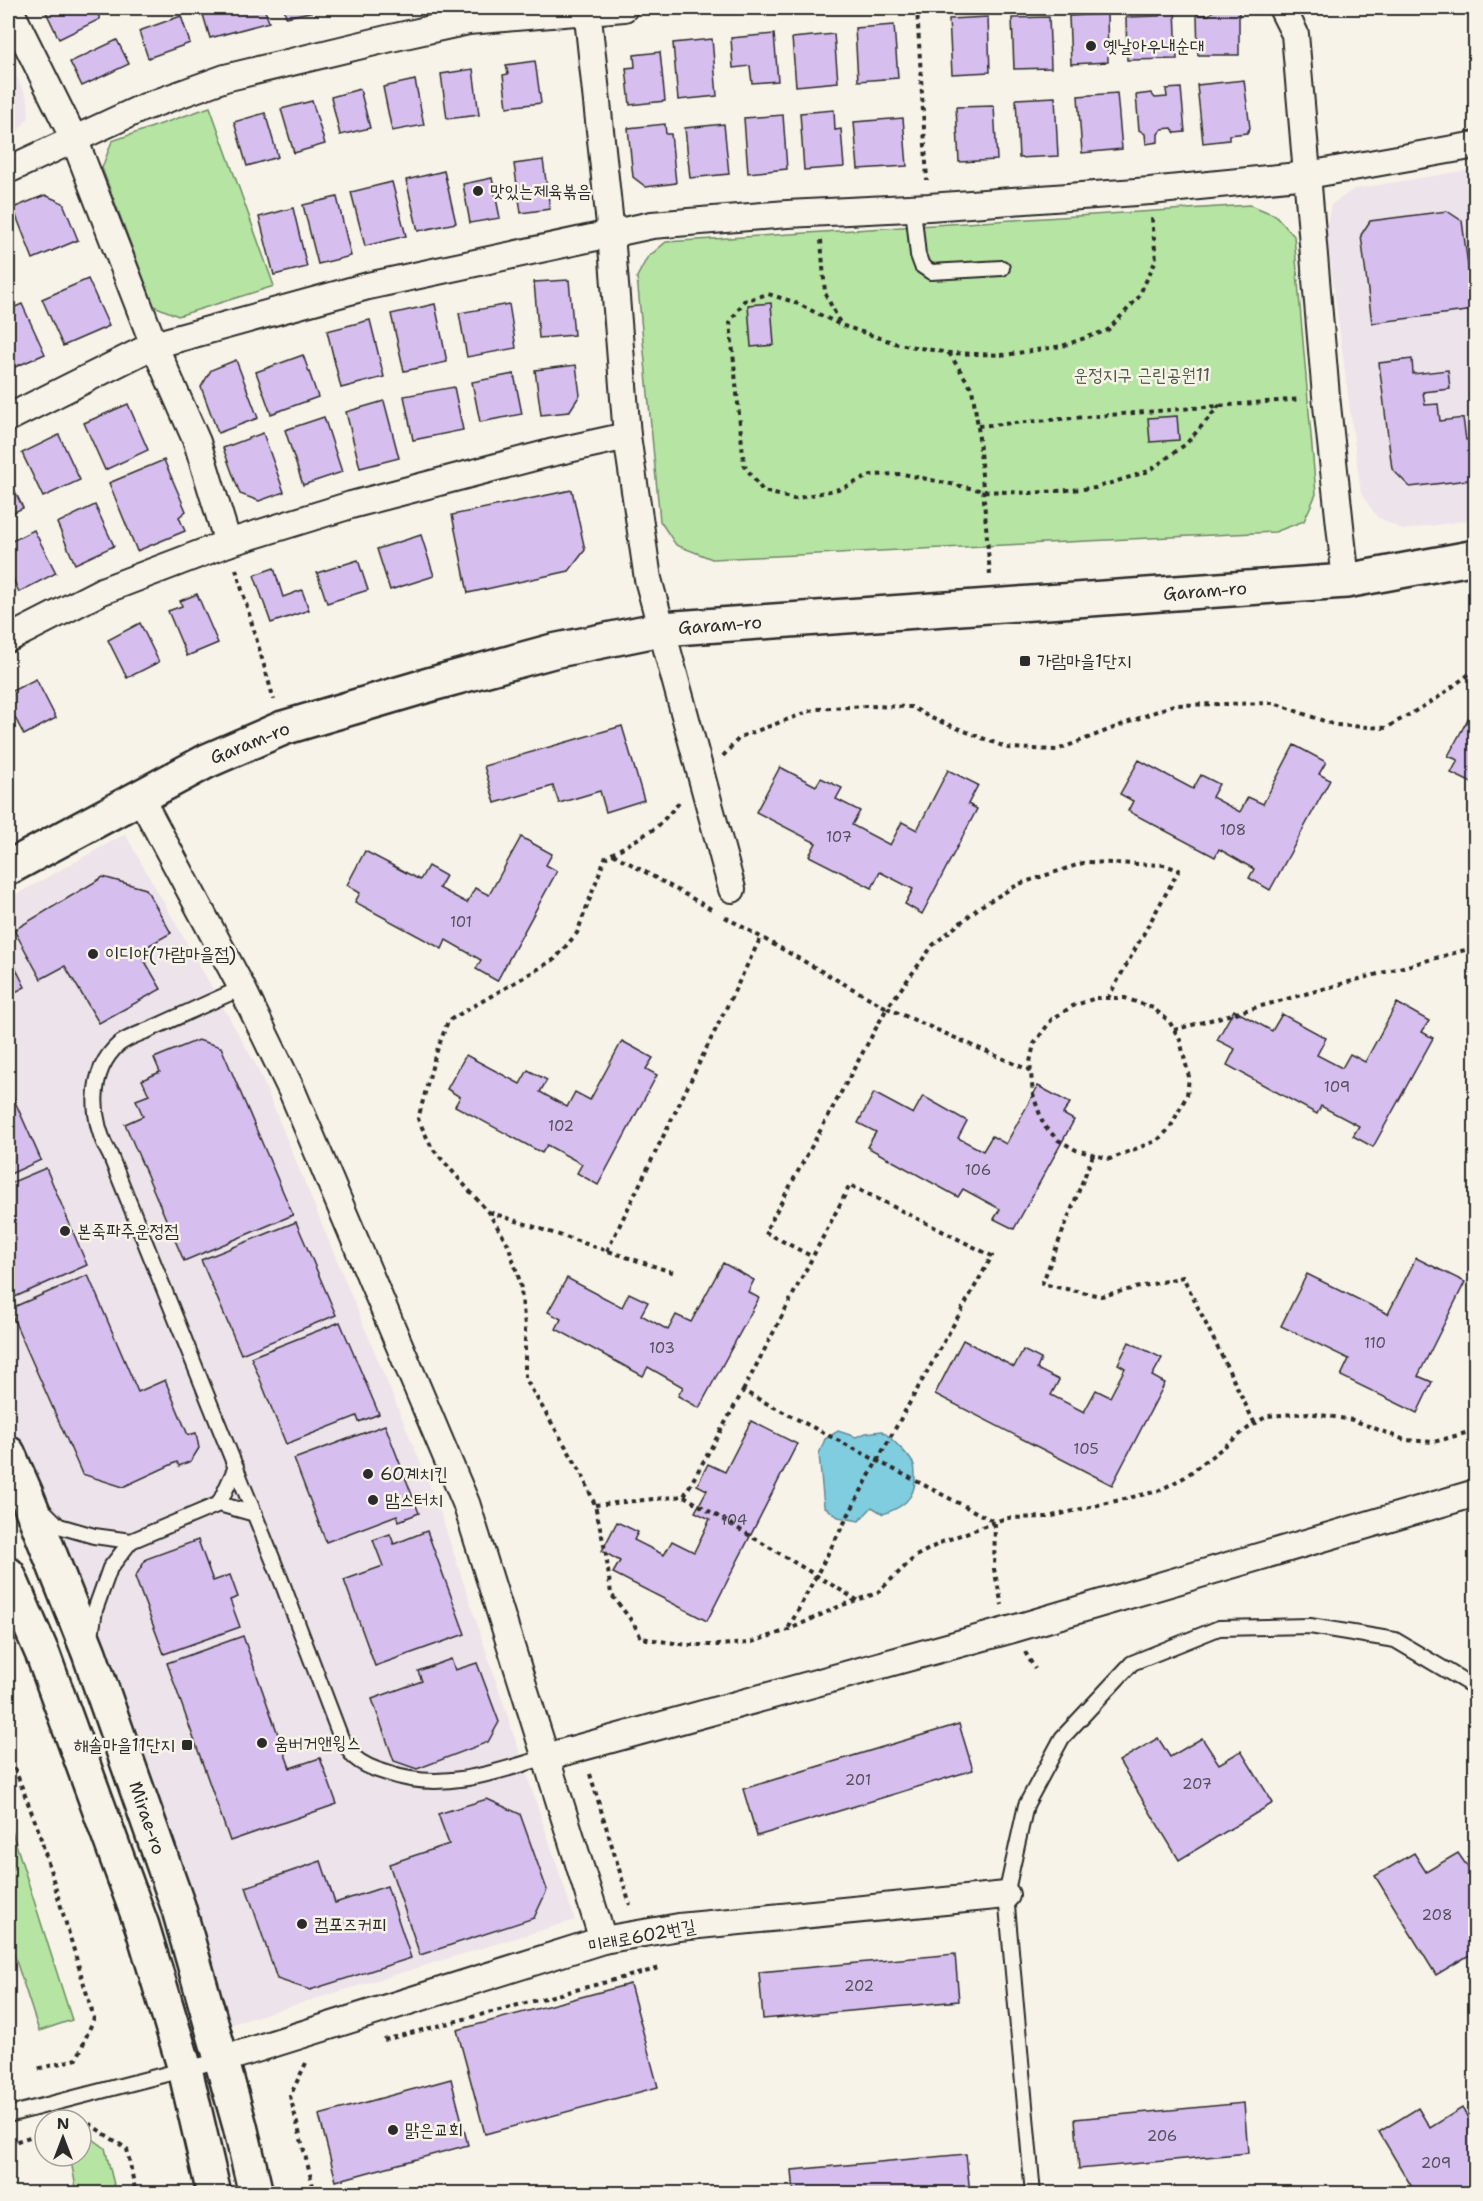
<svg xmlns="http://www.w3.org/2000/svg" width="1483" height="2201" viewBox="0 0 1483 2201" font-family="'Shantell Sans','Poor Story',sans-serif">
  <rect width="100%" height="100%" fill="#f7f3e8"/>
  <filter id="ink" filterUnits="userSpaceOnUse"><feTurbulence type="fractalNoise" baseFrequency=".0167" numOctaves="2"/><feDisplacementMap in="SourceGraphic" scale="12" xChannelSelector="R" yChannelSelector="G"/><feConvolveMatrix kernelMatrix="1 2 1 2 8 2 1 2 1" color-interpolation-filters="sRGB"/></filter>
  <g filter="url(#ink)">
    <g fill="#ede3ea">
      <polygon points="8,60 28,100 29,117 18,131 8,137"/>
      <polygon points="1475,169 1475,519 1403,530 1377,517 1361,493 1326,228 1331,205 1354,189"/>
      <polygon points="125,834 257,1067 437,1503 575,1920 226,2026 67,1559 8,1426 8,899"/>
    </g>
    <g fill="#b6e4a3" stroke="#708867" stroke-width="1.5">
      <polygon points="210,107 274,286 178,316 154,306 102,168 112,141"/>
      <polygon points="1250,205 1275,215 1294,236 1316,494 1304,521 1275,532 712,559 676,545 660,521 637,277 647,258 666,242"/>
      <polygon points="8,1819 72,2020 39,2031 8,1936"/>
      <polygon points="82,2131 105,2148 116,2193 77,2193 70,2156 81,2156"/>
    </g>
    <path fill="#81cde0" stroke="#5f8c98" stroke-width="1.5" d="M838 1431 856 1437 866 1433 882 1431C891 1438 909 1455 914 1465 915 1469 915 1475 915 1479 915 1499 901 1508 883 1514L872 1507 859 1521 838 1517 824 1506 819 1454 825 1439Z"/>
    <g fill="#d6beee" stroke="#2b2b2b" stroke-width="1.5">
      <polygon points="50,8 95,8 100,19 59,39 45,10"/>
      <polygon points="201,8 264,8 269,22 210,38"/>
      <polygon points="284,8 329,8 286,17"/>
      <polygon points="1213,8 1239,8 1239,55 1198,55 1197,15 1209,15 1213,11"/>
      <polygon points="1175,9 1177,59 1127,60 1126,17 1159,16 1159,10"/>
      <polygon points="1107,14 1108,62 1071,64 1069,16"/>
      <polygon points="181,16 190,43 148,58 139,31"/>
      <polygon points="988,17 990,72 952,74 949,19"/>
      <polygon points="1049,17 1051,68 1014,69 1012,18"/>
      <polygon points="894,25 898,78 858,81 855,28"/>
      <polygon points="774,34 778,81 752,83 750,66 733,68 731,38"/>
      <polygon points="834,34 838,82 796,86 792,38"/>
      <polygon points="712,39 717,96 678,100 673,43"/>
      <polygon points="117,40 129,64 82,86 70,62"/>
      <polygon points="660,52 665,101 630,105 626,68 635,67 634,55"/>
      <polygon points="535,61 541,103 507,107 503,75 508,74 506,65"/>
      <polygon points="473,69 479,115 447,119 441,74"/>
      <polygon points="415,80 424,125 392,131 383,87"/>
      <polygon points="1244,80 1250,128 1247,133 1229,135 1229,140 1203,143 1197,85"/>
      <polygon points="1181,88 1185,132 1175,133 1172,128 1162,129 1158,134 1158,142 1146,144 1145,134 1139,130 1136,95 1151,93 1155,98 1167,97 1166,89"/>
      <polygon points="360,89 370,128 340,135 331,97"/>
      <polygon points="1117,93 1122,149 1082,153 1078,96"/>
      <polygon points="1055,97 1058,156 1019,158 1016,99"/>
      <polygon points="312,101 325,144 294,153 281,109"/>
      <polygon points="994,106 997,160 959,162 956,107"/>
      <polygon points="834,110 835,130 841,129 844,167 804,170 800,113"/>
      <polygon points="265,113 278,157 247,166 234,122"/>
      <polygon points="783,115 787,169 748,173 744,118"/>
      <polygon points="903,118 907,166 858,169 854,122"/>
      <polygon points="665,124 666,134 671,134 676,183 646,187 633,177 628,128"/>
      <polygon points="724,124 729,174 690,178 685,128"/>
      <polygon points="543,160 550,209 521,213 514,164"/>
      <polygon points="444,171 456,223 418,231 406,180"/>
      <polygon points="492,178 500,218 470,223 463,184"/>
      <polygon points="392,182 406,236 365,246 351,192"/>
      <polygon points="45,195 63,203 78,240 33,259 13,208"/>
      <polygon points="337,197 351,256 318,264 303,205"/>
      <polygon points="293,208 307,267 274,275 259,217"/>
      <polygon points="1447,211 1462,221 1474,310 1372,323 1361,235 1370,221"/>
      <polygon points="88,279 109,326 63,346 42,299"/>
      <polygon points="569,280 574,335 539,338 534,282"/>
      <polygon points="771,303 774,345 751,347 748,305"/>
      <polygon points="22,304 45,354 8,370 8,310"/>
      <polygon points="435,304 447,362 404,371 391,314"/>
      <polygon points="509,304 516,348 467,357 459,313"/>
      <polygon points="370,320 384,377 341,388 327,331"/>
      <polygon points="303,355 318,397 271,414 256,372"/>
      <polygon points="1412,359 1413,374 1448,370 1450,389 1423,392 1425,405 1438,404 1440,421 1463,418 1466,440 1476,439 1476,479 1410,487 1392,469 1379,363"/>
      <polygon points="236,360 258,418 218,433 201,387 211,370"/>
      <polygon points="576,365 580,395 569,412 541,415 535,370"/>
      <polygon points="514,374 522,414 480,422 472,382"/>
      <polygon points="454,387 463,430 413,440 404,396"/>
      <polygon points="384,401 399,458 360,468 346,412"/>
      <polygon points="128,404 148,450 105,470 84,423"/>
      <polygon points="1177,416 1179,440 1150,442 1148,418"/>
      <polygon points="324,417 342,472 303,485 285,430"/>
      <polygon points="263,433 284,492 259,501 240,494 223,448"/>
      <polygon points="59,435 80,480 43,497 22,453"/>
      <polygon points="164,460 186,511 179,517 185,531 137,551 109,483"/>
      <polygon points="8,477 23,508 8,515"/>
      <polygon points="572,490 585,550 569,571 468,593 452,515"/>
      <polygon points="95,505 114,546 75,564 57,523"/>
      <polygon points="34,530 56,573 19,592 8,568 8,543"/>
      <polygon points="421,535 434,576 390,590 377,549"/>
      <polygon points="358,560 368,590 327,603 317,573"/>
      <polygon points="274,568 283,597 302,590 309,610 271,623 254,575"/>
      <polygon points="197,594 218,643 187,656 168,611 182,606 180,601"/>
      <polygon points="140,623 159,662 127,678 108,640"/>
      <polygon points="36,679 56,718 24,735 8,704 8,693"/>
      <polygon points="1469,717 1476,720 1476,785 1451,773 1458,760 1448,756"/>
      <polygon points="622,726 644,800 606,812 600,791 559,803 553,786 495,803 484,766"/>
      <polygon points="1294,745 1326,762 1319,774 1330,780 1270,890 1249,878 1254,869 1219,849 1215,857 1128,811 1133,801 1120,794 1139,760 1193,789 1201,775 1219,784 1212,797 1240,812 1248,797 1263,804"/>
      <polygon points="780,767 816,786 821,778 842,788 836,799 860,811 852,825 890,845 902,822 917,830 948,770 978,785 968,804 977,809 922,914 905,904 913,889 880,872 872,888 809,856 816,843 756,812"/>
      <polygon points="521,837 552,854 546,865 557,871 497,981 476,969 481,960 446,940 442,949 355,902 360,893 347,885 365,851 420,880 428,866 446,876 439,888 467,903 475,888 489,895"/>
      <polygon points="103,877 146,889 171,933 139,951 161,989 99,1023 65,966 41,979 14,930"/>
      <polygon points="8,953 25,987 8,996"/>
      <polygon points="1397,1003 1429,1021 1422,1032 1433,1038 1373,1147 1353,1136 1359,1126 1321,1106 1317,1114 1227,1065 1235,1049 1217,1040 1234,1010 1272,1031 1282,1014 1326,1038 1317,1055 1342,1068 1350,1054 1365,1062"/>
      <polygon points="198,1040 221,1047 293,1215 184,1261 125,1124 143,1116 136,1100 149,1095 142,1080 160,1072 154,1058"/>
      <polygon points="622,1041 653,1058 646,1069 657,1075 598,1185 577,1173 582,1164 547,1145 542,1153 455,1106 460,1097 447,1089 466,1055 520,1084 528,1070 547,1080 540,1092 567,1107 575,1092 590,1100"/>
      <polygon points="8,1086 41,1160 8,1175"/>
      <polygon points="1038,1086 1070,1103 1063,1114 1074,1120 1014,1229 994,1219 1000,1209 963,1189 958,1197 867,1147 876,1132 858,1123 874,1093 913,1114 923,1096 967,1121 958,1138 983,1151 992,1136 1006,1144"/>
      <polygon points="46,1168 87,1265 8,1300 8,1184"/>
      <polygon points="296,1222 336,1315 241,1354 201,1260"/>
      <polygon points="1416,1258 1465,1282 1418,1376 1432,1382 1417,1413 1341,1376 1349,1359 1281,1326 1307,1274 1388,1314"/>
      <polygon points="723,1263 754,1280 748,1292 759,1298 699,1408 678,1396 683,1387 648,1367 643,1376 556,1329 561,1319 548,1312 567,1278 622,1307 629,1293 648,1302 641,1315 668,1330 676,1315 691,1322"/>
      <polygon points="88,1275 138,1392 165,1380 188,1435 196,1433 199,1448 191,1461 179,1466 177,1462 123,1487 82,1474 9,1309"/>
      <polygon points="340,1322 379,1414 359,1422 357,1416 286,1444 251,1357"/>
      <polygon points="963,1340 1014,1367 1023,1350 1041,1359 1037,1369 1059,1380 1051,1395 1084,1412 1096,1390 1110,1397 1125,1368 1118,1364 1129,1342 1162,1358 1152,1376 1165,1383 1112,1485 935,1394"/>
      <polygon points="751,1421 797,1444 707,1621 613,1573 620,1561 602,1551 617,1522 638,1532 634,1540 664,1555 672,1541 694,1552 710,1519 695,1512 707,1490 697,1485 708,1464 725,1472"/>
      <polygon points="385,1425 419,1513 399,1521 397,1515 326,1542 294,1459"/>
      <polygon points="427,1531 465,1634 375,1666 344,1580 383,1566 373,1540 390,1534 394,1544"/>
      <polygon points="198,1540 213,1581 230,1575 238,1597 230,1600 240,1627 164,1654 135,1577 146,1559"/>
      <polygon points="243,1636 290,1768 320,1758 337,1804 230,1841 167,1663"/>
      <polygon points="451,1659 455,1670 477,1663 499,1722 488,1742 417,1769 394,1761 372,1699 422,1681 418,1671"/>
      <polygon points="959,1724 973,1770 757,1836 743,1789"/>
      <polygon points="1158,1738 1170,1757 1202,1738 1219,1764 1241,1751 1273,1803 1179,1860 1119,1761"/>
      <polygon points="487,1799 520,1814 547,1890 534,1918 420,1955 389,1864 449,1844 438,1814"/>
      <polygon points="1414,1853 1426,1872 1458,1853 1476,1879 1476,1951 1436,1975 1375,1876"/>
      <polygon points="321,1861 335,1903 387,1886 411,1958 310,1990 277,1979 246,1887"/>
      <polygon points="955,1954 959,2001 763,2019 759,1972"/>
      <polygon points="630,1984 658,2087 485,2134 457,2030"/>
      <polygon points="451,2079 468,2145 336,2181 319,2115"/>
      <polygon points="1244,2103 1248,2153 1079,2169 1075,2119"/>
      <polygon points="1418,2108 1430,2128 1462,2108 1476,2131 1476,2194 1416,2194 1379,2132"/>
      <polygon points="966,2154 970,2194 794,2194 792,2170"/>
    </g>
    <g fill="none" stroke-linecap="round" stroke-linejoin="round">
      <defs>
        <g id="lane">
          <polyline points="913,208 918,255 922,266 931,272 1002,268"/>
          <path d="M242 988C212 1001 182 1015 153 1028 142 1033 128 1037 119 1044 87 1072 91 1122 110 1155L281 1580 341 1738C345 1743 349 1752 354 1757 363 1765 376 1770 387 1773 440 1792 495 1773 546 1757"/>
          <polyline points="219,1504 236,1467"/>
          <polyline points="43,1510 59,1526 94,1536 131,1541 219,1504 255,1514"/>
          <polyline points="91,1636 95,1610 110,1568 131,1541"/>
          <polyline points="8,2115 221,2060"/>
          <polyline points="1033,2194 1006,1895 1026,1805 1062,1738 1132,1663 1219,1628 1310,1626 1395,1640 1476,1688"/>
        </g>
        <g id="street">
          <polyline points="9,8 75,141 154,345 197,442 228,543"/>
          <polyline points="587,8 611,234 627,436 648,579 732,889"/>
          <polyline points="1282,8 1295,34 1326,396 1346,581"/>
          <polyline points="8,170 142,108 225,78 391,38 468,21 624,8"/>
          <polyline points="8,418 154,345 368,286 652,225 787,214 929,207 1150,191 1308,175 1476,145"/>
          <polyline points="8,639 102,591 228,543 351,505 550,453 627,436"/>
          <polyline points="140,797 242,988 292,1091 466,1503 603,1940"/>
          <polyline points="546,1757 1013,1629 1476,1493"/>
          <polyline points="221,2060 603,1940 679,1927 1006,1895"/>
        </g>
        <g id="secondary">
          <polyline points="8,868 207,761 283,728 432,684 553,651 661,629 1346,581 1476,557"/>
          <polyline points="8,1453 26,1494 89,1653 178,1906 240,2126 256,2194"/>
          <polyline points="8,1574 43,1655 142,1926 185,2069 214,2194"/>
        </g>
      </defs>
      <use href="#lane" stroke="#2b2b2b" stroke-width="18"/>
      <use href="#street" stroke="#2b2b2b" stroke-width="30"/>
      <use href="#secondary" stroke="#2b2b2b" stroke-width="38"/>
      <g stroke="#2b2b2b" stroke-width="4" stroke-dasharray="4.5 4.5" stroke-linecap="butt">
        <polyline points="917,8 927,180"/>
        <polyline points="1152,218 1156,260 1138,298 1108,330 1062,346 1005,355 949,353 898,344 841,325 794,302 768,294 744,301 730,322 744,465 763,491 794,499 843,488 871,475 903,474 984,491 1031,493 1095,488 1149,471 1186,444 1220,405"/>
        <polyline points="821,240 825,293 841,325"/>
        <polyline points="949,353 972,389 978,426 990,575"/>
        <polyline points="978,426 1301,399"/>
        <polyline points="236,569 274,700"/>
        <polyline points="723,756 740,737 816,709 866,706 912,707 931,718 1008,748 1057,750 1173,705 1274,703 1335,725 1386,728 1436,699 1476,669"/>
        <polyline points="679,803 656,828 605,858 577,933 555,959 448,1021 435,1056 418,1119 432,1148 488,1212 508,1244 520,1282 525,1326 525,1378 582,1474 595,1505 606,1554 611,1594 634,1624 641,1638 687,1645 718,1645 749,1643 788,1630 840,1606 877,1593 916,1556 942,1542 995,1522 1006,1518 1048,1517 1158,1491 1185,1477 1247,1429 1267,1416 1308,1413 1353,1420 1405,1440 1434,1442 1476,1430"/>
        <polyline points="613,854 711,909"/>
        <polyline points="725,917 887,1008 765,1232 813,1257"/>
        <polygon points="1096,998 1125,998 1153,1008 1169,1021 1180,1040 1189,1077 1187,1095 1170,1128 1158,1140 1110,1159 1076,1150 1058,1140 1044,1126 1033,1095 1030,1062 1034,1044 1052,1019 1073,1006"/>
        <polyline points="1174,1030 1476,947"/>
        <polyline points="1031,1071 887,1008 933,945 981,906 1019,884 1086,862 1164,865 1179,870 1108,998"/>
        <polyline points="1093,1155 1042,1284 1101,1296 1183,1277 1255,1424"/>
        <polyline points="489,1212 675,1273"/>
        <polyline points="607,1251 761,937"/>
        <polyline points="743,1391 850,1185 992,1256 877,1461 788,1629"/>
        <polyline points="684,1496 857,1600"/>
        <polyline points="595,1505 684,1496 743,1391 995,1522 994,1569 1002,1605"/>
        <polyline points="1025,1652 1035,1669"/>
        <polyline points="8,1751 38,1829 94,2018 77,2059 37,2069"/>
        <polyline points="590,1774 630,1905"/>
        <polyline points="384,2040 660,1968"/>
        <polyline points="306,2063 290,2096 315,2194"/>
        <polyline points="81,2122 85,2121 127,2149 136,2194"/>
        <polyline points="8,2144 45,2132"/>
      </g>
      <use href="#lane" stroke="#f7f3e8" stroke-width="14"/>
      <use href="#street" stroke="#f7f3e8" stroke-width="26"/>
      <use href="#secondary" stroke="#f7f3e8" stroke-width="33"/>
    </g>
  </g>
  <g fill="#2b2b2b" stroke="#f7f3e8" stroke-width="2">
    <circle cx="1091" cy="46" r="6"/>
    <circle cx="478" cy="191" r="6"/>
    <rect x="1019" y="655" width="12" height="12" rx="3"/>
    <circle cx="93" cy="954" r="6"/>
    <circle cx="65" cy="1231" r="6"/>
    <circle cx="368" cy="1474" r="6"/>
    <circle cx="373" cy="1500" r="6"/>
    <circle cx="262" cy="1743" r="6"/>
    <rect x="181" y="1739" width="12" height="12" rx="3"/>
    <circle cx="302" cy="1924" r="6"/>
    <circle cx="393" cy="2130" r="6"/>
  </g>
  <g text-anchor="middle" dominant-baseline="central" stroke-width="5" stroke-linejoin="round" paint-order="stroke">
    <g font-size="15" fill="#56505c">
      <text x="1233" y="830">108</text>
      <text x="839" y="837">107</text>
      <text x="461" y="922">101</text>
      <text x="1337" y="1087">109</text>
      <text x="561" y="1126">102</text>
      <text x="978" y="1170">106</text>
      <text x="1375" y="1343">110</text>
      <text x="662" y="1348">103</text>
      <text x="1086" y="1449">105</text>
      <text x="734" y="1520">104</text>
      <text x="858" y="1780">201</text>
      <text x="1197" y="1784">207</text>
      <text x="1437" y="1915">208</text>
      <text x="859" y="1986">202</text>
      <text x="1162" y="2136">206</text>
      <text x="1436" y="2163">209</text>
    </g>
    <g font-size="18" fill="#2b2b2b" stroke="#f7f3e8" text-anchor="start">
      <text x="1103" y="46">옛날아우내순대</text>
      <text x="490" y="191">맛있는제육볶음</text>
      <text x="1037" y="661">가람마을1단지</text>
      <text x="105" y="954">이디야(가람마을점)</text>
      <text x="77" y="1231">본죽파주운정점</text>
      <text x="380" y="1474">60계치킨</text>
      <text x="385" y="1500">맘스터치</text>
      <text x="274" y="1743">움버거앤윙스</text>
      <text x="175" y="1745" text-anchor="end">해솔마을11단지</text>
      <text x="314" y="1924">컴포즈커피</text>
      <text x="405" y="2130">맑은교회</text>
    </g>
    <g font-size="18" fill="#4e5949" stroke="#f7f3e8">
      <text x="1142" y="375">운정지구 근린공원11</text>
    </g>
    <g font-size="18" fill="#2b2b2b" stroke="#f7f3e8">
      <text transform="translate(1205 591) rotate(-4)">Garam-ro</text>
      <text transform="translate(720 625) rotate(-4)">Garam-ro</text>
      <text transform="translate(250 743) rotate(-22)">Garam-ro</text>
      <text transform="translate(147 1818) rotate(71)">Mirae-ro</text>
      <text transform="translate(642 1936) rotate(-11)">미래로602번길</text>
    </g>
  </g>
  <rect width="1483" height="2201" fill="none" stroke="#f7f3e8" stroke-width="30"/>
  <rect x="15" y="15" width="1453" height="2171" fill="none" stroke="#2b2b2b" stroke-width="2" filter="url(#ink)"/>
  <g transform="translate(63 2138)"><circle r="28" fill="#f7f3e8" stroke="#a5a39c" stroke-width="1.5"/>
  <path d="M0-4.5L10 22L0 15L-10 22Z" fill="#2b2b2b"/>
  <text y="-9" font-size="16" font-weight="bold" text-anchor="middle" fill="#2b2b2b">N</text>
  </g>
</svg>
